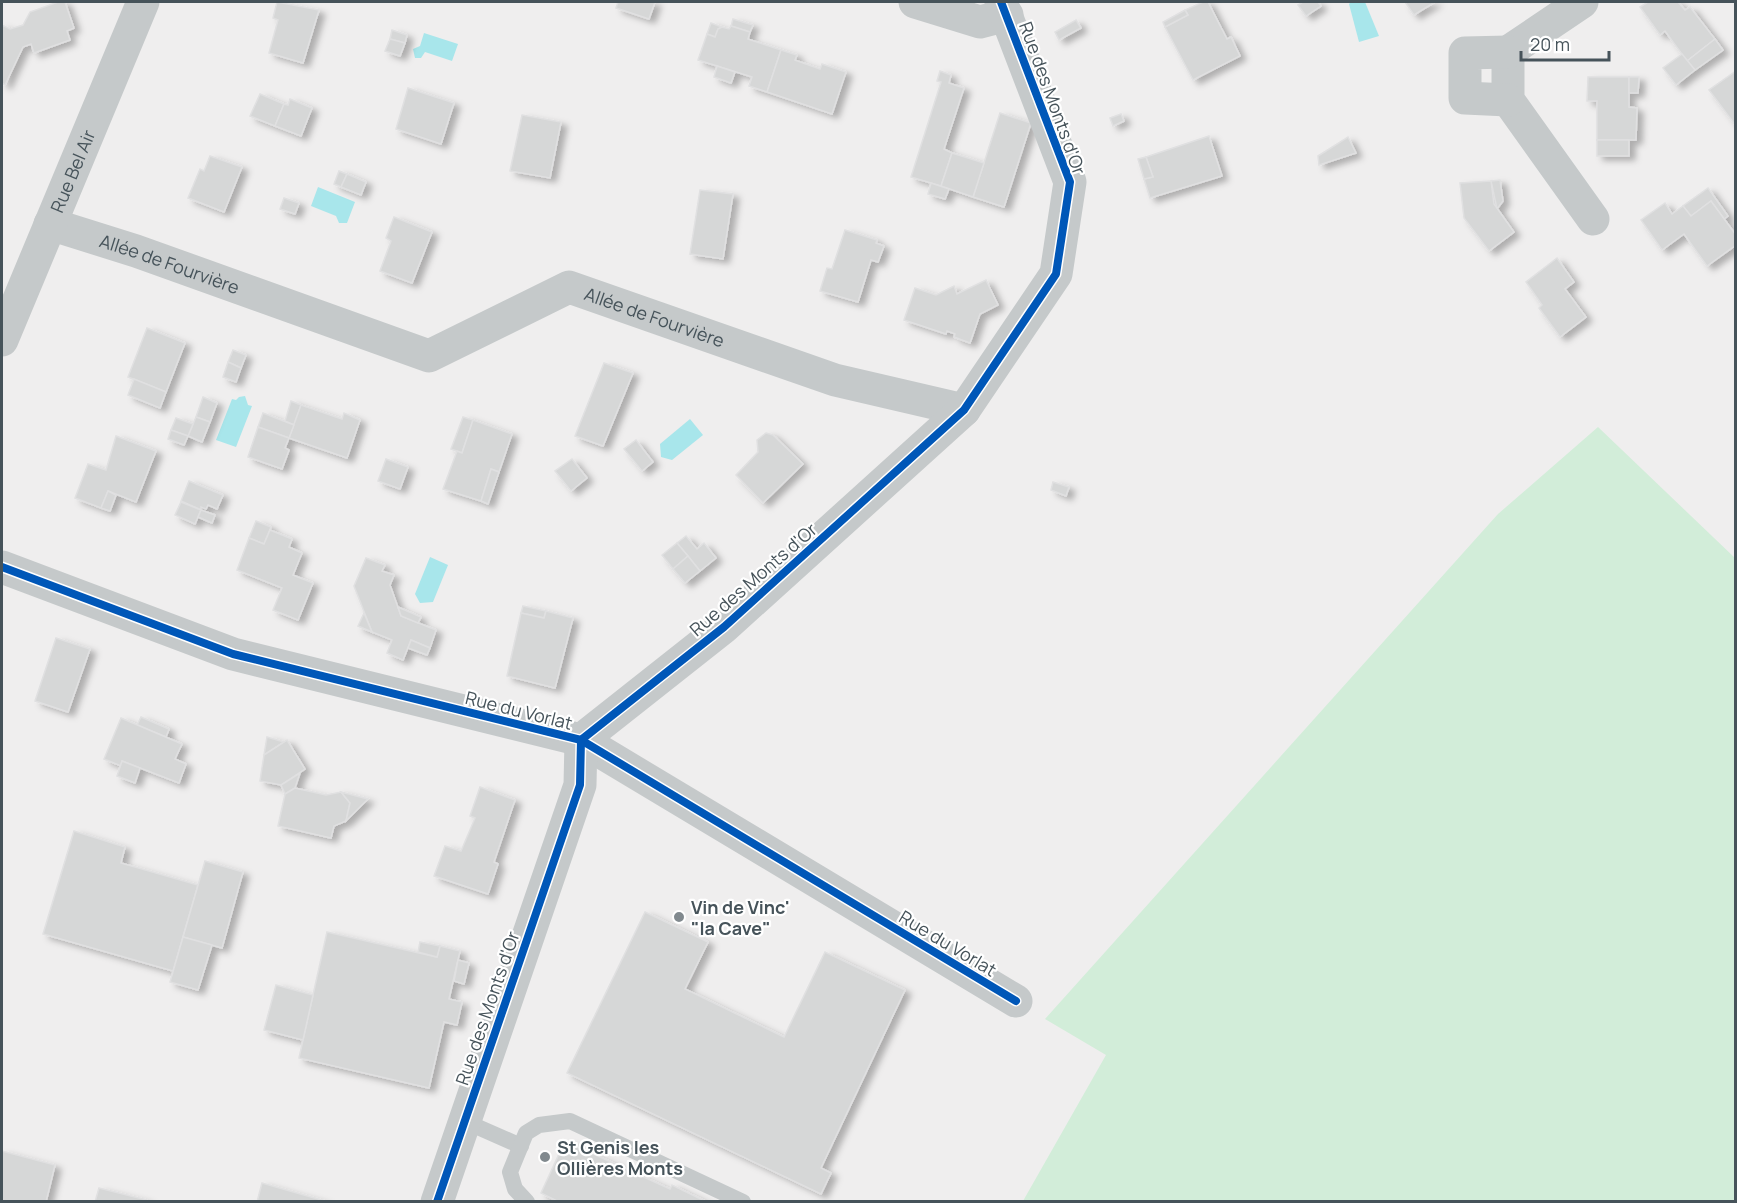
<svg xmlns="http://www.w3.org/2000/svg" width="1737" height="1203" viewBox="0 0 1737 1203" font-family="Manrope,sans-serif">
  <defs>
    <filter id="shadow"><feDropShadow dx="6" dy="4" stdDeviation="3" flood-color="#0004"/></filter>
  </defs>
  <rect width="100%" height="100%" fill="#efeeee"/>
  <polygon fill="#d2edd9" points="1598,427 1735,558 1735,1201 1023,1201 1106,1055 1045,1019 1498,514"/>
  <g fill="#a8e6eb">
    <polygon points="1351,2 1365,2 1379,36 1359,42 1349,4"/>
    <polygon points="424,33 458,44 452,61 425,52 421,58 415,58 413,49 420,46"/>
    <polygon points="318,187 355,202 347,223 339,223 336,216 311,206"/>
    <polygon points="245,396 248,405 252,406 236,447 216,440 232,399 236,400 239,397"/>
    <polygon points="690,419 703,435 672,460 661,457 660,444"/>
    <polygon points="430,557 448,565 433,602 420,603 415,594"/>
  </g>
  <g fill="#d6d7d7" stroke="#e0e0e1" stroke-width="1.5" filter="url(#shadow)">
    <polygon points="58,2 65,2 74,28 67,31 70,40 34,53 31,44 23,47 5,85 2,83 2,25 10,29 23,25 30,12"/>
    <polygon points="277,2 319,10 303,63 269,53 278,20 273,18"/>
    <polygon points="618,2 655,2 649,19 616,8"/>
    <polygon points="1203,2 1208,2 1227,39 1231,37 1240,56 1193,80 1165,27 1188,15 1185,10"/>
    <polygon points="1303,2 1318,2 1321,6 1306,16 1298,5"/>
    <polygon points="1405,2 1435,2 1414,15"/>
    <polygon points="1648,2 1678,2 1685,10 1690,7 1715,39 1687,61 1665,31 1660,35 1640,7"/>
    <polygon points="1185,10 1188,15 1165,27 1163,22"/>
    <polygon points="733,19 753,25 750,32 731,26"/>
    <polygon points="1076,20 1081,28 1059,40 1055,32"/>
    <polygon points="711,23 722,27 718,29 715,37 707,34"/>
    <polygon points="731,26 750,32 748,39 781,50 767,92 749,86 752,77 698,60 707,34 715,37 718,29 722,27 729,29"/>
    <polygon points="392,30 407,35 405,43 390,39"/>
    <polygon points="390,39 405,43 400,56 385,51"/>
    <polygon points="1715,39 1723,50 1695,70 1687,61"/>
    <polygon points="781,50 797,55 795,60 820,69 822,64 846,72 832,114 767,92"/>
    <polygon points="1682,54 1695,70 1676,85 1663,68"/>
    <polygon points="717,66 735,72 731,83 714,77"/>
    <polygon points="940,71 951,75 949,83 964,88 944,149 952,153 941,186 911,177 941,82 937,81"/>
    <polygon points="1736,71 1736,126 1709,90"/>
    <polygon points="1588,77 1629,77 1629,107 1637,108 1636,140 1597,140 1597,101 1587,101"/>
    <polygon points="1629,77 1639,77 1638,93 1629,93"/>
    <polygon points="408,88 454,103 441,144 396,129"/>
    <polygon points="260,94 284,104 275,126 250,116"/>
    <polygon points="290,99 312,108 301,136 275,126 284,104 288,105"/>
    <polygon points="1000,113 1031,123 1004,207 973,197"/>
    <polygon points="1121,114 1124,121 1113,126 1110,118"/>
    <polygon points="522,115 561,122 550,178 510,171"/>
    <polygon points="1209,136 1222,176 1150,198 1144,179 1153,177 1146,157"/>
    <polygon points="1348,137 1356,153 1319,165 1318,156"/>
    <rect x="1597" y="140" width="32" height="16"/>
    <polygon points="952,153 984,163 973,197 941,186"/>
    <polygon points="210,156 242,167 224,212 188,198 200,169 204,171"/>
    <polygon points="1146,157 1153,177 1144,179 1138,159"/>
    <polygon points="339,171 347,174 341,187 334,184"/>
    <polygon points="347,174 366,182 361,195 341,187"/>
    <polygon points="1500,180 1503,201 1497,209 1491,181"/>
    <polygon points="1491,181 1494,204 1514,232 1489,251 1464,218 1460,183"/>
    <polygon points="931,183 949,189 945,199 928,194"/>
    <polygon points="1708,188 1728,216 1724,219 1711,201 1691,216 1683,206"/>
    <polygon points="700,190 733,194 723,259 690,254"/>
    <polygon points="284,198 299,203 295,214 280,209"/>
    <polygon points="1711,201 1736,235 1736,245 1707,266 1684,234 1662,250 1641,220 1665,203 1672,214 1683,206 1691,216"/>
    <polygon points="394,217 432,232 412,283 380,271 391,241 386,238"/>
    <polygon points="845,230 877,240 876,243 884,246 878,262 871,260 858,302 820,291 827,268 832,269"/>
    <polygon points="1557,258 1574,282 1565,289 1586,317 1560,337 1539,308 1542,305 1526,282"/>
    <polygon points="986,280 998,305 980,314 970,343 954,337 955,334 947,331 946,334 904,320 915,288 936,295 954,286 957,294"/>
    <polygon points="147,328 185,343 166,392 128,377"/>
    <polygon points="233,350 246,355 241,368 228,362"/>
    <polygon points="228,362 241,368 236,382 223,377"/>
    <polygon points="604,363 633,373 603,446 575,436"/>
    <polygon points="134,379 166,392 160,408 128,395"/>
    <polygon points="203,397 217,403 210,422 196,417"/>
    <polygon points="291,401 301,405 294,425 285,421"/>
    <polygon points="301,405 342,419 344,413 360,420 347,458 289,438"/>
    <polygon points="263,413 294,425 289,438 258,427"/>
    <polygon points="196,417 210,422 202,442 188,436"/>
    <polygon points="463,417 473,420 462,453 451,449"/>
    <polygon points="176,418 193,424 188,436 171,430"/>
    <polygon points="473,420 512,434 499,472 491,469 481,501 443,489 457,451 462,453"/>
    <polygon points="258,427 289,438 285,448 289,450 282,469 248,457"/>
    <polygon points="171,430 188,436 184,445 168,439"/>
    <polygon points="766,433 773,435 803,464 763,503 736,475 758,452 757,440"/>
    <polygon points="116,436 156,451 136,502 108,491 101,508 75,498 88,464 106,470"/>
    <polygon points="636,440 653,462 642,471 624,449"/>
    <polygon points="386,459 408,467 400,489 378,481"/>
    <polygon points="572,459 587,478 571,491 555,471"/>
    <polygon points="491,469 499,472 488,504 481,501"/>
    <polygon points="189,481 223,495 217,509 208,505 206,509 201,507 201,510 181,501"/>
    <polygon points="1053,482 1069,487 1066,496 1051,490"/>
    <polygon points="108,491 116,495 110,511 101,508"/>
    <polygon points="181,502 201,510 195,524 175,515"/>
    <polygon points="201,510 215,515 212,523 198,517"/>
    <polygon points="256,521 271,527 264,544 249,538"/>
    <polygon points="270,530 292,539 289,547 302,553 293,575 313,583 298,620 273,610 282,588 237,570 249,538 264,544"/>
    <polygon points="686,536 697,549 704,543 716,558 700,571 677,543"/>
    <polygon points="677,543 688,556 673,569 662,555"/>
    <polygon points="688,556 700,571 685,583 673,569"/>
    <polygon points="366,558 385,565 382,571 394,575 390,585 401,616 436,630 430,648 411,640 403,660 387,653 392,640 372,632 354,586"/>
    <polygon points="523,606 546,611 544,618 521,613"/>
    <polygon points="398,607 421,617 418,623 401,616"/>
    <polygon points="546,611 573,618 555,688 507,676 521,613 544,618"/>
    <polygon points="364,613 372,632 358,626"/>
    <polygon points="56,638 90,649 68,712 35,701"/>
    <polygon points="411,640 430,648 427,655 408,648"/>
    <polygon points="141,717 169,729 166,737 137,725"/>
    <polygon points="121,718 182,744 175,759 186,764 179,783 122,761 121,766 104,759"/>
    <polygon points="267,737 284,742 264,755"/>
    <polygon points="287,740 305,769 281,785 260,781 264,755"/>
    <polygon points="122,761 140,768 135,783 117,776"/>
    <polygon points="300,773 295,788 285,794 281,785"/>
    <polygon points="480,787 515,800 494,862 498,864 488,894 434,876 445,846 461,851 475,818 470,816"/>
    <polygon points="295,788 326,795 341,792 350,803 346,821 334,826 331,838 278,826 285,794"/>
    <polygon points="341,792 368,799 346,821 350,803"/>
    <polygon points="74,831 125,847 121,863 198,885 173,971 43,934"/>
    <polygon points="205,861 243,872 222,948 183,937"/>
    <polygon points="645,912 708,942 685,989 784,1037 825,952 905,990 821,1168 831,1173 821,1194 567,1073"/>
    <polygon points="327,932 437,957 440,946 460,951 449,999 462,1002 457,1025 444,1022 429,1088 299,1058"/>
    <polygon points="183,937 212,945 198,990 170,982"/>
    <polygon points="420,942 440,946 437,957 418,952"/>
    <polygon points="458,960 469,963 464,984 454,981"/>
    <polygon points="276,985 313,995 303,1040 264,1030"/>
    <polygon points="565,1141 670,1189 672,1185 707,1202 559,1202 541,1193"/>
    <polygon points="2,1151 55,1165 46,1202 2,1202"/>
    <polygon points="262,1183 325,1201 257,1202"/>
    <polygon points="99,1188 147,1200 147,1202 95,1202"/>
  </g>
  <g fill="none" stroke-linecap="round" stroke-linejoin="round">
    <g stroke="#c5c9ca" stroke-width="16">
      <polyline points="464,1121 521,1146"/>
      <polyline points="527,1202 515,1189 510,1172 526,1133 539,1125 570,1121 743,1202"/>
    </g>
    <g stroke="#c5c9ca" stroke-width="33">
      <polyline points="915,2 980,22 1007,15"/>
      <polyline points="1582,2 1508,52 1508,100 1593,219"/>
      <polyline points="1508,100 1465,98 1465,53 1508,52"/>
      <path id="s1" d="M50 224 136 251 429 356 569 287 835 380 964 410"/>
      <path id="s2" d="M2 340 143 2"/>
      <polyline points="2,567 233,654 581,740 1016,1001"/>
      <polyline points="437,1202 580,785 581,740 724,627 964,410 1056,274 1070,182 1001,2"/>
    </g>
    <defs>
      <g id="cycleway">
        <polyline points="2,567 233,654 581,740 1016,1001"/>
        <polyline points="437,1202 580,785 581,740 724,627 964,410 1056,274 1070,182 1001,2"/>
      </g>
    </defs>
    <use href="#cycleway" stroke="#fff" stroke-width="11"/>
    <use href="#cycleway" stroke="#0057b8" stroke-width="8"/>
  </g>
  <g fill="#81898e" stroke="#fff" stroke-width="2">
    <circle cx="679" cy="917" r="6"/>
    <circle cx="545" cy="1157" r="6"/>
  </g>
  <g text-anchor="middle" dominant-baseline="central" stroke-width="4.5" stroke-linejoin="round" paint-order="stroke">
    <g font-size="18" fill="#46535a" stroke="#fff">
      <text transform="translate(1053 98) rotate(70)">Rue des Monts d'Or</text>
      <text stroke="none"><textPath href="#s2" startOffset="183">Rue Bel Air</textPath></text>
      <text stroke="none"><textPath href="#s1" startOffset="126">Allée de Fourvière</textPath></text>
      <text stroke="none"><textPath href="#s1" startOffset="648">Allée de Fourvière</textPath></text>
      <text transform="translate(753 579) rotate(-41)">Rue des Monts d'Or</text>
      <text transform="translate(519 710) rotate(14)">Rue du Vorlat</text>
      <text transform="translate(948 943) rotate(31)">Rue du Vorlat</text>
      <text transform="translate(487 1008) rotate(-71)">Rue des Monts d'Or</text>
    </g>
    <g font-size="18" font-weight="bold" fill="#46535a" stroke="#fff" text-anchor="start">
      <text x="691" y="907">Vin de Vinc'<tspan x="691" dy="21">"la Cave"</tspan></text>
      <text x="557" y="1147">St Genis les<tspan x="557" dy="21">Ollières Monts</tspan></text>
    </g>
  </g>
  <rect width="1737" height="1203" fill="none" stroke="#46535a" stroke-width="6"/>
  <path d="M1521 51v9h88v-9" fill="none" stroke="#46535a" stroke-width="3"/>
  <text x="1530" y="51" font-size="18" fill="#46535a" stroke="#ffffff" stroke-width="4.5" paint-order="stroke">20 m</text>
</svg>
